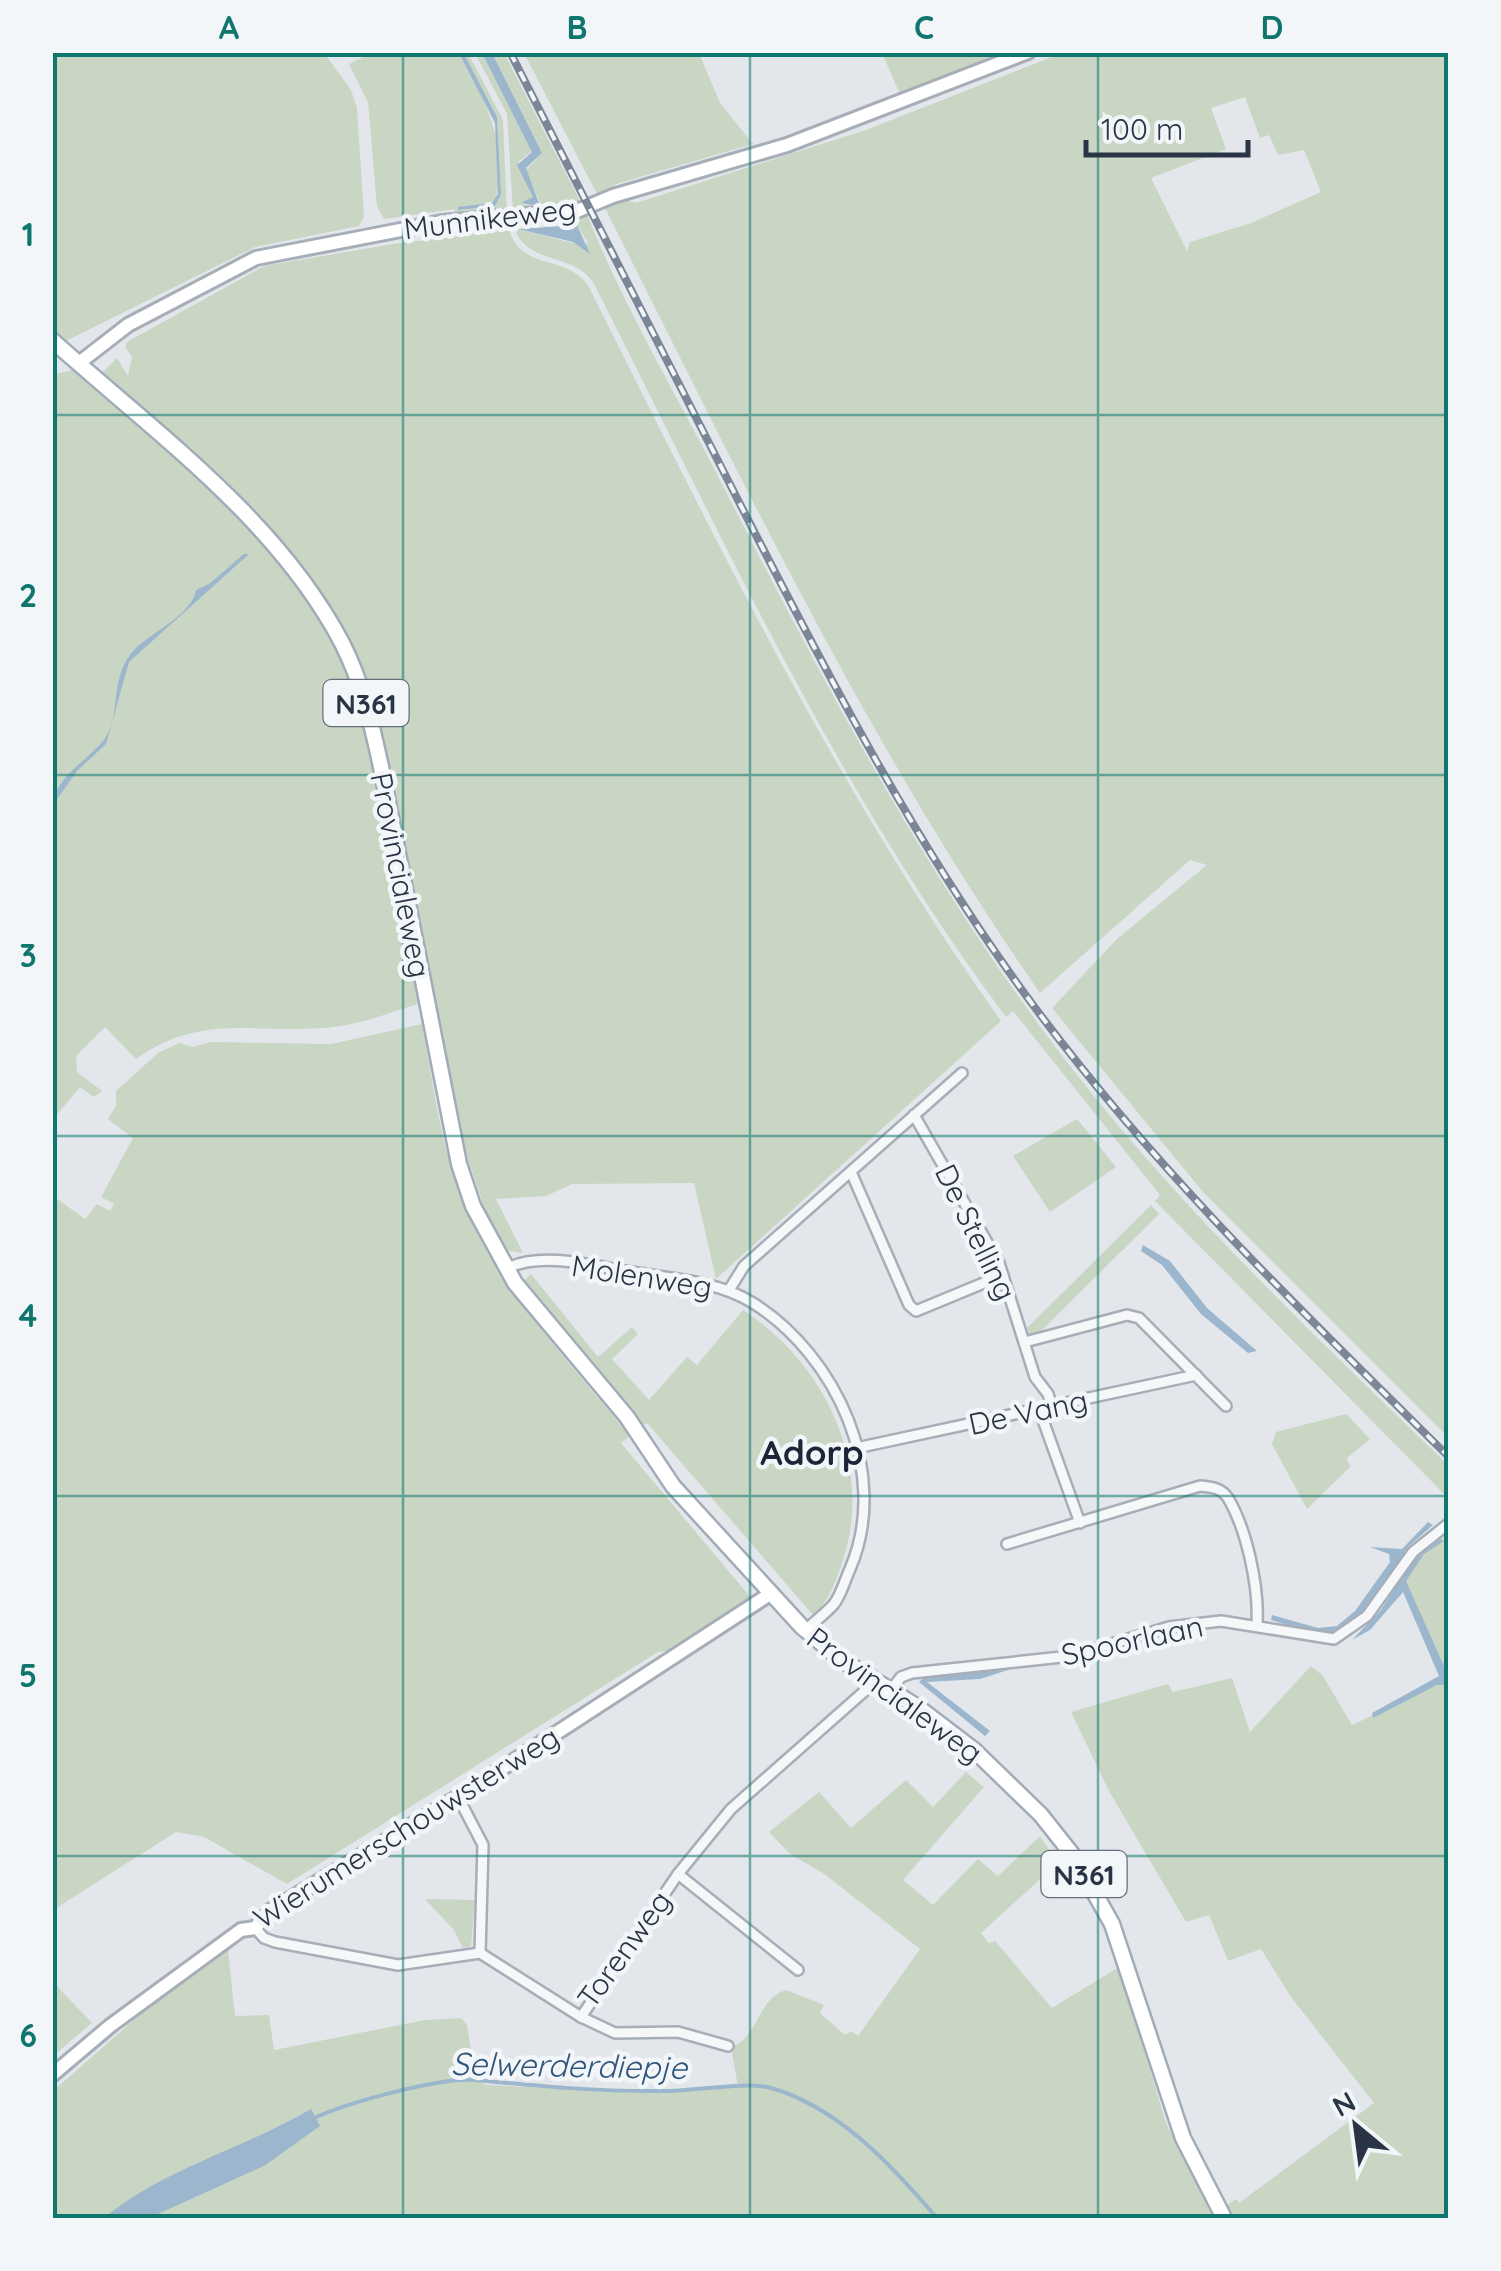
<svg xmlns="http://www.w3.org/2000/svg" width="1501" height="2271" viewBox="0 0 1501 2271" font-family="Quicksand,sans-serif">
  <rect width="100%" height="100%" fill="#e3e7ec"/>
  <g fill="#c9d6c3" fill-rule="evenodd">
    <polygon points="52,53 324,53 351,90 357,108 364,217 359,226 255,247 64,342 52,332"/>
    <path d="M372 53H459C483 97 512 149 495 201L459 210 495 206 501 194 497 117 463 53H468L503 120 507 213 456 216 454 209 384 219 377 206 368 102 349 64Z"/>
    <polygon points="475,53 482,53 532,151 518,162 533,197 521,204 541,205 526,170 542,153 492,53 504,53 581,203 513,213 507,114"/>
    <polygon points="524,53 699,53 720,103 753,144 616,184 598,196"/>
    <polygon points="882,53 1009,53 900,94"/>
    <path d="M1062 53H1448V1437L1203 1192 1052 1008 1118 938 1207 865 1190 860 1040 993C867 745 739 473 603 204L620 198 636 203 866 130ZM1245 97 1260 138 1269 135 1278 155 1304 150 1321 192 1251 223 1190 242 1187 251 1151 178 1226 149 1211 108Z"/>
    <path d="M586 212C622 304 679 399 724 488 830 695 937 898 1081 1080 1191 1219 1321 1342 1448 1465V1498L1155 1201 1160 1195 1013 1011 1006 1017C837 792 720 532 593 282 572 253 533 265 516 233L518 229 580 245 588 243 577 225Z"/>
    <path d="M509 230C522 271 565 254 588 285 714 537 837 791 1001 1021L716 1279 694 1183 572 1184 546 1196 496 1199 523 1253 505 1250 488 1219 461 1139 390 781 352 649 306 576 101 374 117 358 128 376 132 357 125 347 127 342 264 266 393 244Z"/>
    <path d="M72 370C160 447 264 518 322 622 383 728 395 884 418 1004 385 1014 357 1026 322 1028 249 1033 200 1014 136 1059L105 1027 76 1056 77 1072 102 1091 94 1097 80 1087 53 1119 52 375Z"/>
    <path d="M422 1024C433 1081 440 1143 461 1197 498 1289 568 1360 630 1436L621 1443 752 1599 676 1650 658 1652 287 1884 204 1837 176 1832 53 1910 52 1195 85 1219 97 1204 110 1211 114 1204 101 1197 133 1138 108 1119 116 1106V1091L158 1053 179 1043 193 1047 211 1042 331 1044Z"/>
    <polygon points="1077,1119 1116,1167 1050,1212 1013,1156"/>
    <polygon points="1151,1205 1159,1214 1032,1340 1027,1328"/>
    <path d="M531 1274 598 1357 632 1327 638 1334 612 1359 649 1400 687 1357 697 1365 743 1310C826 1364 875 1467 842 1563 835 1583 829 1601 813 1615L647 1423 641 1426 523 1282Z"/>
    <polygon points="1346,1414 1370,1439 1346,1459 1351,1466 1307,1509 1272,1444 1276,1432"/>
    <polygon points="1448,1534 1448,1675 1405,1581 1424,1554"/>
    <polygon points="1311,1666 1323,1676 1352,1725 1437,1685 1448,1685 1448,2218 1236,2218 1227,2205 1236,2199 1239,2203 1374,2103 1291,1997 1261,1949 1228,1961 1209,1915 1186,1922 1109,1791 1071,1712 1168,1684 1173,1692 1232,1678 1250,1732"/>
    <path d="M966 1772 984 1787 903 1880 933 1905 978 1859 998 1876 1040 1836 1058 1863 981 1933 989 1943 995 1941 1052 2008 1119 1967 1166 2123 1214 2218H53V2091L143 2012 228 1950 235 2016 269 2015 274 2050 425 2020 461 2018 467 2025 476 2080 487 2085 616 2091 738 2087 731 2047C759 2038 757 1998 786 1990L824 2005 820 2013 845 2035 851 2031 858 2036 920 1949 823 1873 790 1854 769 1832 819 1792 851 1828 906 1780 933 1807Z"/>
    <polygon points="425,1899 475,1900 471,1946 463,1948 454,1930"/>
    <polygon points="53,1982 92,2023 53,2056 52,2056"/>
  </g>
  <g fill="#9cb7cd">
    <polygon points="463,52 497,117 501,194 495,206 458,210 458,207 492,203 498,194 495,123 459,53"/>
    <polygon points="482,53 492,53 542,153 526,168 540,206 521,203 533,197 517,165 532,152"/>
    <polygon points="577,225 590,254 573,242 518,229"/>
    <path d="M244 554H249L129 662 106 744 77 771 53 805C55 777 88 760 104 740 123 713 107 676 137 647 153 632 193 613 196 590L209 584Z"/>
    <polygon points="1143,1245 1170,1261 1207,1308 1257,1351 1248,1353 1201,1314 1162,1265 1141,1251"/>
    <polygon points="1428,1522 1433,1525 1409,1546 1363,1612 1338,1632 1320,1635 1271,1620 1272,1615 1318,1628 1337,1626 1355,1611 1390,1562 1389,1554 1370,1547 1402,1549"/>
    <polygon points="1440,1539 1444,1541 1424,1554 1406,1581 1448,1675 1448,1685 1437,1685 1373,1718 1372,1713 1439,1676 1403,1592 1370,1630 1352,1640 1380,1611 1413,1561"/>
    <polygon points="1008,1670 980,1679 927,1682 990,1731 985,1736 919,1682 925,1676"/>
    <path d="M311 2109 320 2126 264 2166 149 2218H104C163 2169 245 2148 311 2109Z"/>
  </g>
  <g fill="none" stroke-linecap="round" stroke-linejoin="round">
    <path stroke="#9cb7cd" stroke-width="4" d="M312 2119C346 2103 439 2077 475 2080 538 2086 601 2092 665 2091 694 2091 747 2081 771 2088 839 2107 893 2167 937 2218"/>
    <defs>
      <g id="street">
        <polyline points="914,1115 999,1263 1035,1377 1048,1394 1052,1407"/>
        <polyline points="851,1172 909,1305 916,1311 1003,1275"/>
        <path d="M506 1269C537 1252 587 1264 619 1270 662 1278 715 1279 753 1303 837 1356 891 1474 850 1569 845 1580 841 1595 834 1604 826 1613 815 1621 806 1630"/>
        <polyline points="729,1290 744,1266 962,1073"/>
        <polyline points="1025,1342 1127,1315 1139,1318 1226,1406"/>
        <polyline points="1039,1409 1080,1523"/>
        <polyline points="861,1447 1196,1375"/>
        <path d="M1007 1544 1200 1486C1212 1487 1221 1488 1228 1498 1247 1530 1259 1587 1257 1623"/>
        <polyline points="891,1690 901,1677 912,1673 1071,1656 1169,1627 1221,1621 1334,1639 1367,1616 1413,1552 1448,1524"/>
        <polyline points="458,1797 483,1845 480,1953"/>
        <polyline points="678,1874 798,1970"/>
        <polyline points="255,1928 264,1938 275,1942 398,1965 480,1953 581,2017 678,1874 731,1809 876,1681"/>
        <polyline points="581,2017 615,2033 678,2032 728,2046"/>
      </g>
      <g id="secondary">
        <polyline points="79,363 128,325 256,258 442,222 577,211 613,196 787,145 1028,52"/>
        <polyline points="52,2075 110,2026 241,1930 255,1928 270,1911 458,1797 770,1594"/>
      </g>
      <path id="primary" d="M52 340C154 432 277 519 342 643 362 682 372 725 381 767L459 1164 473 1206 515 1283 627 1417 673 1486 802 1627 842 1660 919 1708 974 1750 1041 1815 1075 1858 1112 1924 1183 2138 1224 2218"/>
    </defs>
    <use href="#street" stroke="#a7aeb7" stroke-width="14"/>
    <use href="#secondary" stroke="#a7aeb7" stroke-width="18"/>
    <use href="#primary" stroke="#a1acb8" stroke-width="19"/>
    <use href="#street" stroke="#f6f7f9" stroke-width="9"/>
    <use href="#secondary" stroke="#fff" stroke-width="12"/>
    <use href="#primary" stroke="#fff" stroke-width="14"/>
    <defs>
      <path id="rail" d="M510 52C586 202 663 352 739 502 825 670 911 837 1022 990 1147 1162 1298 1308 1448 1456"/>
    </defs>
    <use href="#rail" stroke="#7b8796" stroke-width="8"/>
    <use href="#rail" stroke="#f3f6f9" stroke-width="4" stroke-dasharray="11" stroke-linecap="butt"/>
  </g>
  <path fill="none" stroke="#0f766e" stroke-width="2.5" stroke-opacity="0.55" d="M403 52V2218M750 52V2218M1098 52V2218M52 415H1448M52 775H1448M52 1136H1448M52 1496H1448M52 1856H1448"/>
  <g text-anchor="middle" dominant-baseline="central" stroke-width="9" stroke-linejoin="round" paint-order="stroke">
    <g fill="#f3f6f9" stroke="#666f7b" stroke-width="2.5">
      <rect x="323.5" y="680" width="85" height="46" rx="8"/>
      <rect x="1041.5" y="1851" width="85" height="46" rx="8"/>
    </g>
    <g font-size="28" font-weight="bold" fill="#293545">
      <text x="366" y="703">N361</text>
      <text x="1084" y="1874">N361</text>
    </g>
    <g font-size="30" fill="#293545" stroke="#f3f6f9">
      <text transform="translate(490 218) rotate(-7)">Munnikeweg</text>
      <text transform="translate(401 875) rotate(79)">Provincialeweg</text>
      <text transform="translate(976 1232) rotate(64)">De Stelling</text>
      <text transform="translate(642 1276) rotate(9)">Molenweg</text>
      <text transform="translate(1028 1412) rotate(-12)">De Vang</text>
      <text transform="translate(1132 1640) rotate(-12)">Spoorlaan</text>
      <text transform="translate(895 1695) rotate(36)">Provincialeweg</text>
      <text transform="translate(406 1827) rotate(-32)">Wierumerschouwsterweg</text>
      <text transform="translate(624 1949) rotate(-54)">Torenweg</text>
    </g>
    <g font-size="32" font-style="italic" fill="#31567b" stroke="#f3f6f9">
      <text transform="translate(569 2065) rotate(1)">Selwerderdiepje</text>
    </g>
    <g font-size="35" font-weight="bold" fill="#1b2636" stroke="#f3f6f9">
      <text x="812" y="1452">Adorp</text>
    </g>
  </g>
  <rect width="1501" height="2271" fill="none" stroke="#f3f6f9" stroke-width="110"/>
  <g transform="translate(1356 2126) rotate(331)" stroke="#f3f6f9" stroke-width="8" paint-order="stroke">
  <path d="M0-8L18 38L0 25L-18 38Z" fill="#293545"/>
  <text y="-15" font-size="28" font-weight="bold" text-anchor="middle" fill="#293545">N</text>
  </g>
  <path d="M1086 140v15h162v-15" fill="none" stroke="#293545" stroke-width="5"/>
  <text x="1101" y="140" font-size="30" fill="#293545" stroke="#f3f6f9" stroke-width="8" paint-order="stroke">100 m</text>
  <rect x="55" y="55" width="1391" height="2161" fill="none" stroke="#0f766e" stroke-width="4"/>
  <g font-size="32" text-anchor="middle" font-weight="bold" fill="#0f766e">
    <text x="229" y="39">A</text>
    <text x="577" y="39">B</text>
    <text x="924" y="39">C</text>
    <text x="1272" y="39">D</text>
    <text x="28" y="246">1</text>
    <text x="28" y="607">2</text>
    <text x="28" y="967">3</text>
    <text x="28" y="1327">4</text>
    <text x="28" y="1687">5</text>
    <text x="28" y="2047">6</text>
  </g>
</svg>
